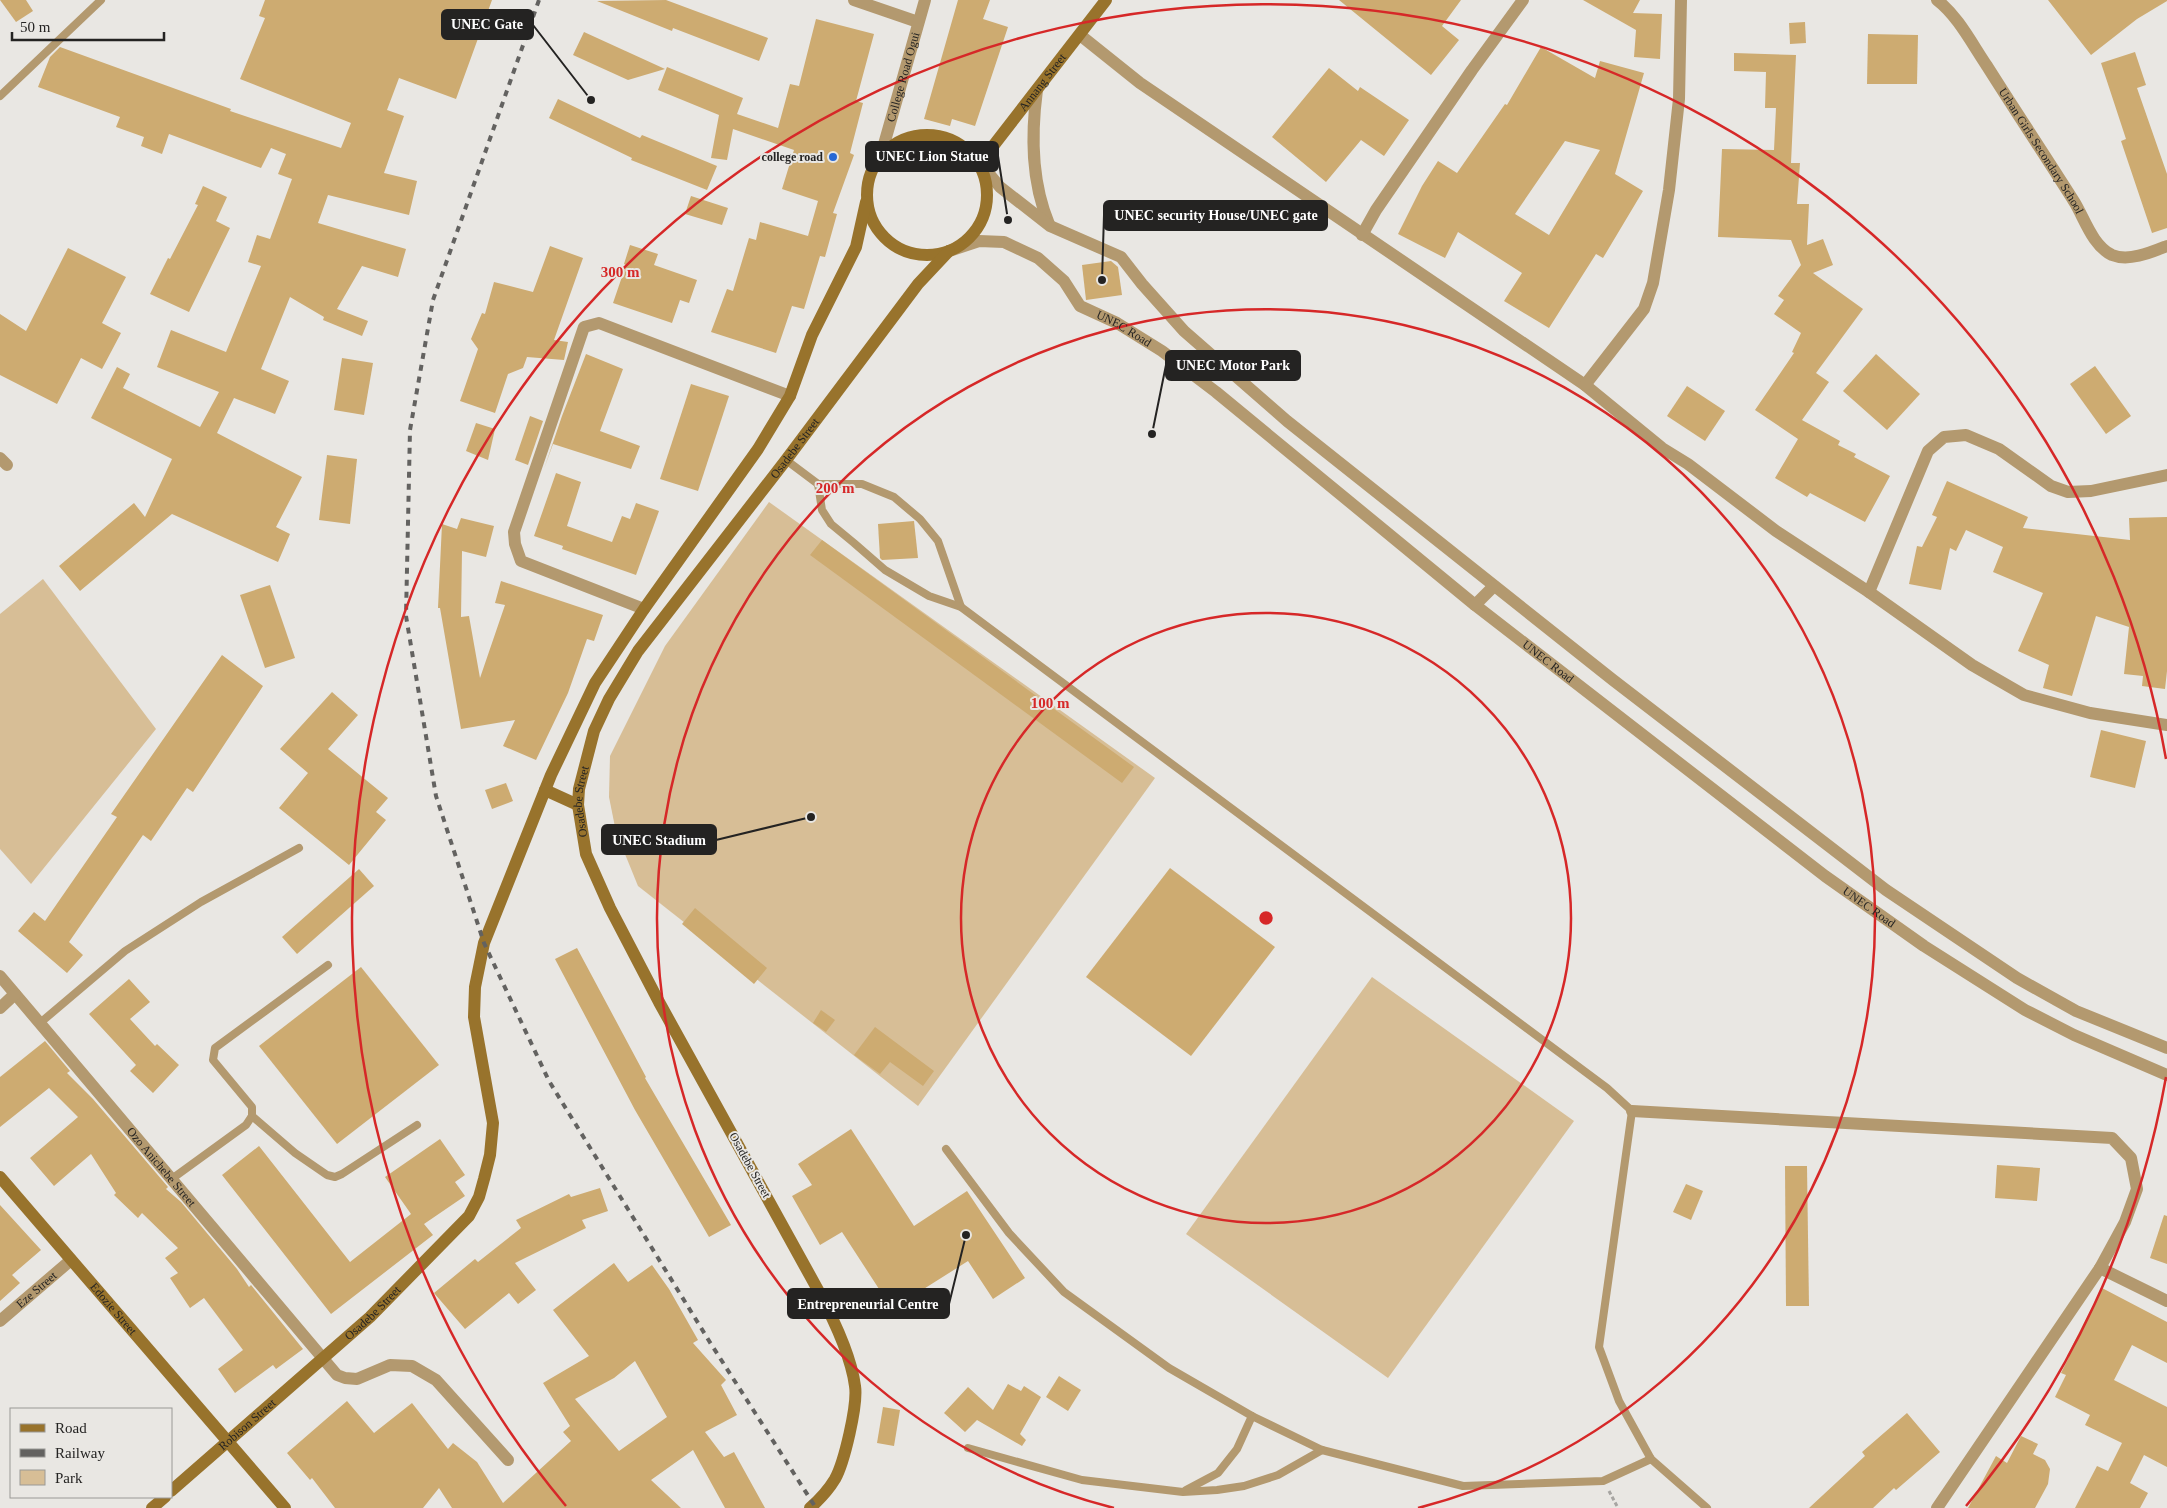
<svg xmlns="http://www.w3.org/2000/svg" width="2167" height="1508" viewBox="0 0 2167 1508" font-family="'Times New Roman',serif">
  <rect width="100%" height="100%" fill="#e9e7e3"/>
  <g fill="#d7be96">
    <polygon points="769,502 1155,778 918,1106 638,886 616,832 609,797 610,756 665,646"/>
    <polygon points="43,579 156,729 31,884 0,849 0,614"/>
    <polygon points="1372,977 1574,1121 1388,1378 1186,1234"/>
  </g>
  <g fill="#cdab71" fill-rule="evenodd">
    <polygon points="0,0 26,0 33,11 16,22"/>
    <polygon points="265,0 492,0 456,99 399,78 387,110 404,116 384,173 417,181 409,215 328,195 318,223 406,249 398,277 362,266 337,309 368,321 362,336 323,320 324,317 290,297 261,369 289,381 275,414 234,398 217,433 302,477 276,527 290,534 278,562 172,514 80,591 59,566 134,503 145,517 172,459 91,418 117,367 130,374 123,388 200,427 219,392 157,367 171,330 226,352 261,266 248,262 257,235 270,239 292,179 278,174 286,154 271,148 261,168 169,134 162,154 141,146 144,137 116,127 120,117 38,87 50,57 60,47 231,109 230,111 341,148 351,123 240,79 265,18 259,16"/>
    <polygon points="666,0 768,38 759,61 673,28 672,31 597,1"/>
    <polygon points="958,0 990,0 983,19 1008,27 975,126 952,119 950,126 924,119"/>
    <polygon points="1339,0 1461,0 1442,26 1459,40 1431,75"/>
    <polygon points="1583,0 1640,0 1633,13 1662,14 1660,59 1634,57 1636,30"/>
    <polygon points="2048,0 2167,0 2167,1 2137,19 2091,55"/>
    <polygon points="816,19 874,34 856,101 863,103 850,153 854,155 833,213 837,214 825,257 820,256 804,309 792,306 776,353 711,332 727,289 733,291 749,238 756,240 760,222 808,236 818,201 782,189 794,150 733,129 727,160 711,158 719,115 658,90 667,67 743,98 737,114 778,128 790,84 799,86"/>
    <polygon points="1805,22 1806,43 1790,44 1789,23"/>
    <polygon points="584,32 665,69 628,80 573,55"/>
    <polygon points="1868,34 1918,35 1917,84 1867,84"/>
    <path d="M1541 47 1595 78 1600 61 1644 73 1615 174 1643 191 1603 258 1596 254 1549 328 1504 301 1522 273 1458 232 1445 258 1398 234 1422 186 1438 161 1457 173 1505 104 1507 105ZM1565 141 1600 150 1549 235 1515 214Z"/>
    <polygon points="2135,52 2146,85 2137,88 2167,174 2167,228 2152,233 2121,141 2126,139 2101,63"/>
    <polygon points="1734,53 1796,55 1791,163 1800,163 1797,204 1809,204 1807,245 1823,239 1833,265 1813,273 1863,309 1816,373 1829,382 1802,420 1840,441 1838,445 1856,454 1854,457 1890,476 1865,522 1810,493 1807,497 1775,478 1798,439 1755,410 1794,353 1792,352 1801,333 1774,314 1784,300 1778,296 1801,265 1791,240 1718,237 1722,149 1774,150 1776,108 1765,108 1766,72 1734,71"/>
    <polygon points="1329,68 1358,91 1360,87 1409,120 1384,156 1361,140 1326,182 1272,137"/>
    <polygon points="558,99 640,138 642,135 717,166 707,190 631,160 632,158 549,118"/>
    <polygon points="203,186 227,197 216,221 230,228 189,312 150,294 168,258 170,259 198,205 195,204"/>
    <polygon points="691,196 728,208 722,225 685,214"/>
    <polygon points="630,245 658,254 654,265 697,280 689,303 680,300 672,323 613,303 626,265 624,264"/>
    <polygon points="550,246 583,258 554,340 568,342 564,360 527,357 523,368 508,374 495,413 460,401 478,349 471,339 482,313 485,314 494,282 533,292"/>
    <polygon points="68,248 126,277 102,323 121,333 102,369 81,358 57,404 0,375 0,314 26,331"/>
    <polygon points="1111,261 1118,267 1122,295 1086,300 1082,265"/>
    <polygon points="586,354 623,369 600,431 640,446 631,469 553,444 544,469 562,416"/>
    <polygon points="1876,354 1920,394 1887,430 1843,391"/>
    <polygon points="342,358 373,363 364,415 334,410"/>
    <polygon points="2095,366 2131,416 2106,434 2070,384"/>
    <polygon points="691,384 729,396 698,491 660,479"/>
    <polygon points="1687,386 1725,411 1705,441 1667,416"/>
    <polygon points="530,416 543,421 528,465 515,460"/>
    <polygon points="476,423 495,429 488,460 466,451"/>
    <polygon points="327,455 357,459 350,524 319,520"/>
    <polygon points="556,473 581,482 567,526 612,542 622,516 630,519 636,503 659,511 636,575 562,549 563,546 534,536"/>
    <polygon points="1947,481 2028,517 2023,528 2130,540 2129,518 2167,517 2167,671 2165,689 2142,686 2143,676 2124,674 2129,627 2096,616 2072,696 2043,688 2049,665 2018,651 2043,593 1993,572 2003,547 1966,530 1956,551 1950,548 1941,590 1909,584 1917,546 1922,547 1937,517 1932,515"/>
    <polygon points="461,518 494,526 486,557 462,551 461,617 469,616 480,678 505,605 495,603 501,581 603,615 594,641 587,639 568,693 536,760 503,746 515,720 461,729 440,608 438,608 442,524 457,529"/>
    <polygon points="914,521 918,558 882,560 880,558 878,524"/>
    <polygon points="822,540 1134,767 1122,783 810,555"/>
    <polygon points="270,585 295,658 265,668 240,595"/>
    <polygon points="222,655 263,686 193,792 187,788 151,841 143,835 69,942 83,955 67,973 18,931 34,912 45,921 117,817 111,814"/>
    <polygon points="332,692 358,715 328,749 388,798 376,812 386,820 349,865 279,808 308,773 280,749"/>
    <polygon points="2101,730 2146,741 2135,788 2090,777"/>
    <polygon points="506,783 513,801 492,809 485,790"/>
    <polygon points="1170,868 1275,947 1191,1056 1086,977"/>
    <polygon points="359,869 374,886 297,954 282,937"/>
    <polygon points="695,908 767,968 754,984 682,924"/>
    <polygon points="577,948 646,1077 645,1078 731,1225 709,1237 635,1110 555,959"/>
    <polygon points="361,967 439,1065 337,1144 259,1046"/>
    <polygon points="129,979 150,1002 130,1019 155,1046 157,1044 179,1065 153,1093 130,1071 136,1065 89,1014"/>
    <polygon points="821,1010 835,1020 826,1032 813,1023"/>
    <polygon points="875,1027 934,1071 923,1086 890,1062 880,1074 854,1055"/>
    <polygon points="45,1041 70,1071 67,1073 93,1099 168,1187 166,1189 181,1202 237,1269 249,1287 251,1285 303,1349 276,1369 273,1365 235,1393 218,1369 243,1350 204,1298 190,1308 170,1278 178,1273 165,1258 178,1248 142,1213 138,1218 114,1195 116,1193 91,1154 54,1186 30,1158 78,1117 49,1088 0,1127 0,1077"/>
    <polygon points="851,1129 914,1226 967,1191 1025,1278 993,1299 968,1261 892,1309 842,1232 820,1245 792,1196 812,1185 798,1164"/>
    <polygon points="440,1139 465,1175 455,1182 465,1196 424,1224 433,1235 331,1314 222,1175 259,1146 350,1262 411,1214 385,1177"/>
    <polygon points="1997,1165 2040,1168 2037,1201 1995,1198"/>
    <polygon points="1785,1166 1807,1166 1809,1306 1786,1306"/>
    <polygon points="1686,1184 1703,1191 1691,1220 1673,1212"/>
    <polygon points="600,1188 608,1211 582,1220 586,1228 515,1263 536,1290 518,1304 509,1293 465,1329 434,1293 475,1259 478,1262 521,1228 516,1220 569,1194 571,1197"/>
    <polygon points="0,1205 41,1250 12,1275 20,1283 0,1301"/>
    <polygon points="2164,1215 2167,1216 2167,1264 2150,1258"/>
    <path d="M614 1263 628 1282 652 1265 669 1289 698 1340 693 1343 726 1380 721 1385 737 1415 705 1432 724 1457 734 1452 765 1508H725L693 1450 651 1480 681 1508H452L439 1488 423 1508H335L312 1478 310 1480 287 1453 347 1401 374 1433 412 1403 448 1449 453 1443 477 1462 503 1503 571 1441 563 1432 570 1426 543 1383 589 1356 553 1310ZM635 1361 667 1417 619 1451 575 1399 614 1378Z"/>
    <polygon points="2102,1288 2167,1322 2167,1363 2132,1345 2114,1380 2167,1407 2167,1467 2144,1455 2130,1483 2148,1493 2140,1508 2075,1508 2097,1466 2108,1471 2122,1443 2085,1425 2090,1415 2055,1397 2066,1375 2061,1373 2069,1357 2067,1356"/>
    <polygon points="1059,1376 1081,1390 1068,1411 1046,1397"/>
    <polygon points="1008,1384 1021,1391 1024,1386 1041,1397 1020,1434 1026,1440 1022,1446 977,1420 965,1432 944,1413 968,1387 993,1410"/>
    <polygon points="883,1407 900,1410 894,1446 877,1443"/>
    <polygon points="1907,1413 1940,1452 1896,1490 1894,1488 1873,1508 1809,1508 1865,1456 1862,1452"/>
    <polygon points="2021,1436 2038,1444 2033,1454 2045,1460 2050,1469 2048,1484 2035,1508 1968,1508 1996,1456 2007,1463"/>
  </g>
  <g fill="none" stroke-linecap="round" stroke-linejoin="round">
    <polyline stroke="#a7a5a2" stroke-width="3" stroke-dasharray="4 2.5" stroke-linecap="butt" points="1609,1491 1618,1508"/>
    <g stroke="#b3996f" stroke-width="8">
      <polyline points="0,96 101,0"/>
      <polyline points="786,460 818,484 862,484 894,497 920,519 938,541 961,607"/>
      <polyline points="818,484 822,510 831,524 854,543 885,570 929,596 961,607 1607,1088 1632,1111 1599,1347 1619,1401 1651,1459 1707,1508"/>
      <polyline points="40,1023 125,951 201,902 299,848"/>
      <polyline points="252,1116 295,1153 327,1175 335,1177 342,1174 417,1125"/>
      <polyline points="946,1149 1009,1233 1064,1292 1169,1368 1252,1416 1322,1450 1463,1486 1603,1481 1651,1459"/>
      <polyline points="173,1178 246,1125 252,1116 252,1107 213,1060 215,1048 328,965"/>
      <polyline points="968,1448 1082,1480 1183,1492 1217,1490 1244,1486 1278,1475 1322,1450"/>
      <polyline points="1186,1490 1218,1473 1237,1449 1252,1416"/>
    </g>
    <g stroke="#b3996f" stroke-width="12">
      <polyline points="854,0 918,22"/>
      <path id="s1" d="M1937 0C1958 16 1972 44 1987 66 2016 112 2046 157 2075 203 2085 220 2093 246 2112 255 2129 262 2152 252 2167 246"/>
      <polyline points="1080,35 1140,83 1585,385 1662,448 1688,464 1776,531 1869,592 1972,665 2024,695 2090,713 2167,725"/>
      <path d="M1037 90C1031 135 1031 181 1049 224"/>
      <path id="s2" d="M881 155 925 0"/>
      <polyline points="980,163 1000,187 1050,226 1121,257 1142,284 1184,331 1287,421 1613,680 1886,890 2017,978 2076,1011 2167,1048"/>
      <polyline points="1362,235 1376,210 1472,70 1523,0"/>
      <path id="s3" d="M949 251 979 241 1004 242 1038 258 1064 281 1080 306 1117 323 1162 351 1216 392 1475 605 1825 876 1924 946 2025 1010 2074 1035 2167 1075"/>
      <polyline points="1585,385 1644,309 1653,283 1669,190 1679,99 1681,0"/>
      <polyline points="0,458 7,465"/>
      <polyline points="1869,592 1928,451 1944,437 1966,435 1999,449 2051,486 2068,492 2091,491 2167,475"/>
      <polyline points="1475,605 1494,586"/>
      <polyline points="644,609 521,561 515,544 514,532 584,327 599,323 790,396"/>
      <path id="s4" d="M0 976 337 1375 345 1378 357 1379 390 1365 412 1366 436 1380 508 1460"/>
      <polyline points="0,1008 15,994"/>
      <polyline points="1632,1111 2112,1138 2131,1158 2137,1189 2125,1222 2100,1268 1937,1508"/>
      <polyline points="2100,1268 2167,1301"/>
      <path id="s5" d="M0 1321 71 1260"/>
    </g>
    <g stroke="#98732c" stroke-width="12">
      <circle cx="927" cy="195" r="60"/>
      <path id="s6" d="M980 163 1106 0"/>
      <polyline points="545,790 578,805"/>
      <path id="s7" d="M0 1177 285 1508"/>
      <path id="s8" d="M171 1491 370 1317 469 1216 479 1197 484 1179 490 1155 493 1123 474 1017 475 987 484 943 551 775 595 683 644 609 758 449 790 396 812 335 856 247 866 202"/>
      <polyline points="152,1508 165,1497"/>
      <path id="s9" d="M810 1508C819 1500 829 1489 835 1479 844 1463 858 1405 855 1386 851 1355 833 1318 818 1290L659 1002 610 908 586 854 578 805 579 789 594 731 609 699 638 651 786 460 918 284 949 251"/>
    </g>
    <polyline stroke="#636260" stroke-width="4" stroke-dasharray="6 6" stroke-linecap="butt" points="539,0 433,300 410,430 406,616 436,796 484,943 549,1081 711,1344 816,1508"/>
  </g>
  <g fill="none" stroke="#d62828" stroke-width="2.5">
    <circle cx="1266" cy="918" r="305"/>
    <path d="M1114 1508A609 609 0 1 1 1418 1508"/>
    <path d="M2166 1077A914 914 0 0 1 1966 1506M566 1506A914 914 0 1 1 2166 759"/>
  </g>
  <circle fill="#2768d5" stroke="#e9e7e3" stroke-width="2" cx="833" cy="157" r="5"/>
  <g text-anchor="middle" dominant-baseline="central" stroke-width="4" stroke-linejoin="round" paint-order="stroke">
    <g font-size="12" fill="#242322" stroke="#e9e7e3">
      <text stroke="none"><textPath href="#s2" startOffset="81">College Road Ogui</textPath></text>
      <text stroke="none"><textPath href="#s6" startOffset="102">Annang Street</textPath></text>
      <text stroke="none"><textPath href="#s1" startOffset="184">Urban Girls Secondary School</textPath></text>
      <text stroke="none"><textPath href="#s3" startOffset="208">UNEC Road</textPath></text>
      <text stroke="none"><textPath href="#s9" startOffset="1205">Osadebe Street</textPath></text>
      <text stroke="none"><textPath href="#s3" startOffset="748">UNEC Road</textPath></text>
      <text stroke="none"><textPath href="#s9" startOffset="785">Osadebe Street</textPath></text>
      <text stroke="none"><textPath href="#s3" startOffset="1152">UNEC Road</textPath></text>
      <text transform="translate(750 1165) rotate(61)">Osadebe Street</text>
      <text stroke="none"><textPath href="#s4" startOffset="250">Ozo Anichebe Street</textPath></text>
      <text stroke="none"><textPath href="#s5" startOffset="48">Eze Street</textPath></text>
      <text stroke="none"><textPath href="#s7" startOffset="174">Edozie Street</textPath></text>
      <text stroke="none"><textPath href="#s8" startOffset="269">Osadebe Street</textPath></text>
      <text stroke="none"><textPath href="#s8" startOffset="101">Robison Street</textPath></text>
    </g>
    <g font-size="12" font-weight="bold" fill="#242322" stroke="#e9e7e3" text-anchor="end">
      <text x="823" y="157">college road</text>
    </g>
  </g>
  <circle cx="1266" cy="918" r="8" fill="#d62828" stroke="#e9e7e3" stroke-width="2.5"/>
  <g font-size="15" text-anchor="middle" font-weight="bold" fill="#d62828" stroke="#e9e7e3" stroke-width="4" stroke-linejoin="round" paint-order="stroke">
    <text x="620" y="277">300 m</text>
    <text x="835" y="493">200 m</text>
    <text x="1050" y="708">100 m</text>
  </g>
  <path fill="none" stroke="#242322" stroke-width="2" d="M591 100L533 25M1008 220L998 156M1102 280L1104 215M1152 434L1166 365M811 817L716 840M966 1235L949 1304"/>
  <g fill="#242322" stroke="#e9e7e3" stroke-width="2">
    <circle cx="591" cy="100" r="5"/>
    <circle cx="1008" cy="220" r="5"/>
    <circle cx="1102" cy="280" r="5"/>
    <circle cx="1152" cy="434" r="5"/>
    <circle cx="811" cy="817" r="5"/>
    <circle cx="966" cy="1235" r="5"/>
  </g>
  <g fill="#242322" stroke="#242322" stroke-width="2">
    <rect x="442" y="10" width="91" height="29" rx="5"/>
    <rect x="866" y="142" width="132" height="29" rx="5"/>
    <rect x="1104" y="201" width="223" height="29" rx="5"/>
    <rect x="1166" y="351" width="134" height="29" rx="5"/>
    <rect x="602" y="825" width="114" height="29" rx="5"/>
    <rect x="788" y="1289" width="161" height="29" rx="5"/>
  </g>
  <g font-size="14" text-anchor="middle" font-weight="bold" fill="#fff">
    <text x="487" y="29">UNEC Gate</text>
    <text x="932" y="161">UNEC Lion Statue</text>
    <text x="1216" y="220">UNEC security House/UNEC gate</text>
    <text x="1233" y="370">UNEC Motor Park</text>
    <text x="659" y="845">UNEC Stadium</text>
    <text x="868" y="1309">Entrepreneurial Centre</text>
  </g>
  <rect x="10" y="1408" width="162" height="90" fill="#e9e7e3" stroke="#9a9996"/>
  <rect x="20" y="1424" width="25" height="8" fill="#98732c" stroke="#9a9996"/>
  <text x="55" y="1433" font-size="15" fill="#242322">Road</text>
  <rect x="20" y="1449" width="25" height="8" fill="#636260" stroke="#9a9996"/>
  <text x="55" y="1458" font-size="15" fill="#242322">Railway</text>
  <rect x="20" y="1470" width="25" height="15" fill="#d7be96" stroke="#9a9996"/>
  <text x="55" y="1483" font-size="15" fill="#242322">Park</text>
  <path d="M12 32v8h152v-8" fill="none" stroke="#242322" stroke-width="2.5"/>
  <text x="20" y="32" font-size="15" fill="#242322" stroke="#e9e7e3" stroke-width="4" paint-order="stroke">50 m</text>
</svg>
